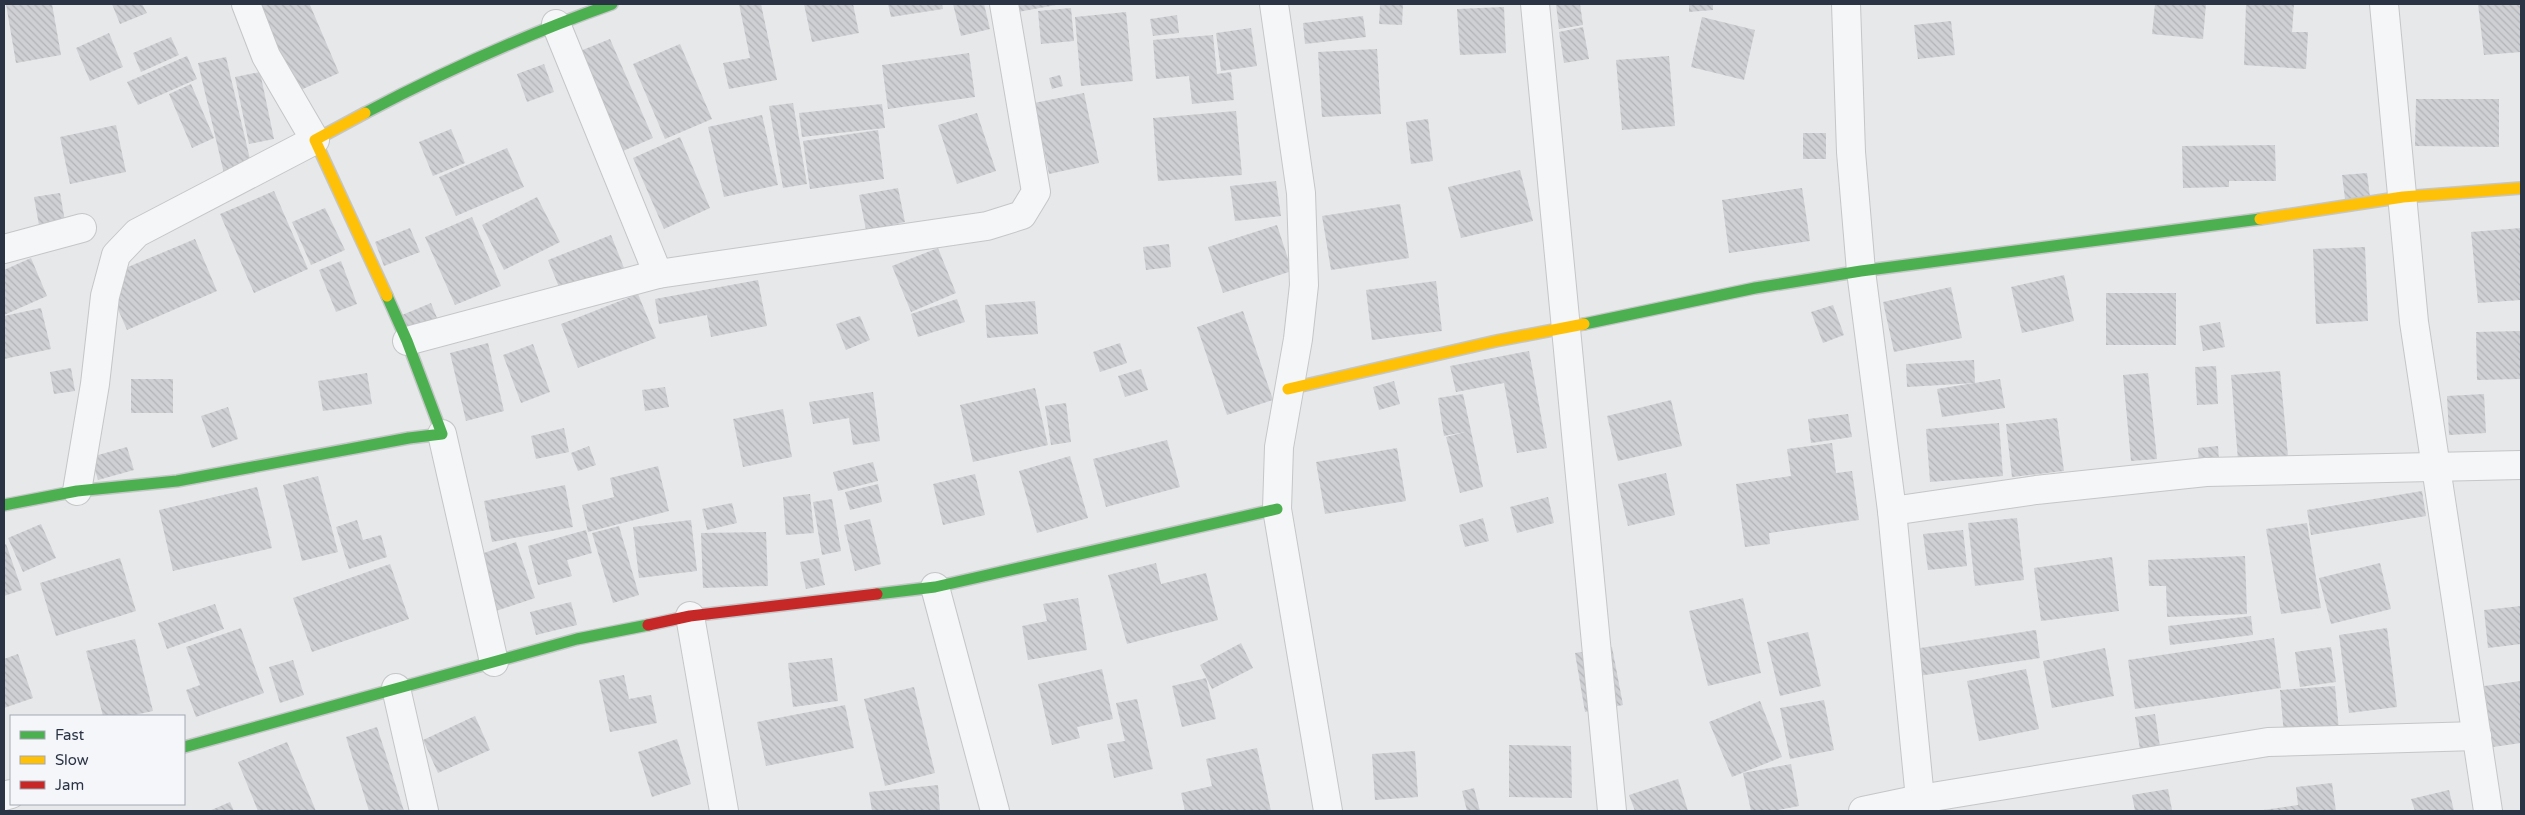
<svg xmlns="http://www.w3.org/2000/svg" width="2525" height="815" viewBox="0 0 2525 815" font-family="'Varela Round',sans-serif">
  <defs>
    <pattern id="building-back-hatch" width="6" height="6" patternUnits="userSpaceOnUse" patternTransform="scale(1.25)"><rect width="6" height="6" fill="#ced0d3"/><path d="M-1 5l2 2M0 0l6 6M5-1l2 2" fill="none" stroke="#b1b3b6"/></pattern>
  </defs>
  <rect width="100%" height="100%" fill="#e6e8ea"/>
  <g fill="url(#building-back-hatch)">
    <polygon points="6,4 52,4 61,55 16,63"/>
    <polygon points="112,4 142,4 147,13 120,24"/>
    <polygon points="258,4 313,4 310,5 339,73 296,92"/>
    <polygon points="739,4 761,4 777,80 729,89 723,63 750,58"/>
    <polygon points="804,4 853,4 859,33 812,42"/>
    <polygon points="888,4 942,4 943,9 891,17"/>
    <polygon points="953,4 984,4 990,29 961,36"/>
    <polygon points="1017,4 1056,4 1056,5 1018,12"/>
    <polygon points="1380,4 1403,4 1402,25 1379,24"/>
    <polygon points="1556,4 1580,4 1583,25 1559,29"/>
    <polygon points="1689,4 1713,4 1713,10 1689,12"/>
    <polygon points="2155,4 2206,4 2203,39 2152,34"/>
    <polygon points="2246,4 2294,4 2292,32 2308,32 2306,69 2244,65"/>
    <polygon points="2478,4 2521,4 2521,52 2484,55"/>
    <polygon points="1504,7 1506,53 1460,55 1457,9"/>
    <polygon points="1071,8 1074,41 1041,44 1038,11"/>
    <polygon points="1126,12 1133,81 1081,86 1075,17"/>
    <polygon points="1177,15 1179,33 1153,36 1150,19"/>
    <polygon points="1363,16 1366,37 1305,44 1303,23"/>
    <polygon points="1702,17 1755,30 1744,80 1691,67"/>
    <polygon points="1951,21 1955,55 1918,59 1914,25"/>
    <polygon points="1583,27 1589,59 1564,63 1559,32"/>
    <polygon points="1251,28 1257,66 1221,71 1216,33"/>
    <polygon points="109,33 123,67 90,81 76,48"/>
    <polygon points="1213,35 1217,74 1231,72 1234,100 1192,104 1189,76 1156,79 1153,40"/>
    <polygon points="171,37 179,55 141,72 133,53"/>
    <polygon points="610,39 653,138 623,151 580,51"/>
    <polygon points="680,44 712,119 665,139 633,64"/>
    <polygon points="1377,49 1381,114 1322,117 1318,52"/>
    <polygon points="969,53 975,97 888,109 882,65"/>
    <polygon points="187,56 197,79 138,105 127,82"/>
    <polygon points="1669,56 1675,126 1622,130 1616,60"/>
    <polygon points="226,57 253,172 225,178 198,63"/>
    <polygon points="544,64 554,92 527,102 517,74"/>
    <polygon points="260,72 274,139 249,144 235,77"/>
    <polygon points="1060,75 1063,86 1052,89 1049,78"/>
    <polygon points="191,84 214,138 192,148 169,94"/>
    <polygon points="1084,93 1099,163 1049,174 1034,103"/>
    <polygon points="2416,99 2499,99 2499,147 2415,146"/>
    <polygon points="793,103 807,184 783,188 769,106"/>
    <polygon points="882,104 885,128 802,137 799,113"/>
    <polygon points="1236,111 1242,175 1158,181 1153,118"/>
    <polygon points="977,113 996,171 957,184 938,125"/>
    <polygon points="762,115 778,185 724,197 708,127"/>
    <polygon points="1428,119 1433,161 1411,164 1406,122"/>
    <polygon points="116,125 126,172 70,184 60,137"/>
    <polygon points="451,129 465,163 433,176 419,142"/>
    <polygon points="878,130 884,179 810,189 803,141"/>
    <rect x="1803" y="133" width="23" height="26"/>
    <polygon points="680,137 710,208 664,229 633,158"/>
    <polygon points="2275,145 2276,181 2229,181 2229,187 2183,188 2182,146"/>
    <polygon points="507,148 524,187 456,216 439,177"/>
    <polygon points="1520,170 1533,221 1461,238 1448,187"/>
    <polygon points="2367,173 2370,197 2345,199 2342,175"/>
    <polygon points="1276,181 1281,216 1235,221 1230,186"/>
    <polygon points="898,188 905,222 887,226 888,236 868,240 859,195"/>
    <polygon points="1802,188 1810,241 1729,253 1722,200"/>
    <polygon points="274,191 308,269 254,293 220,214"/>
    <polygon points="60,193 66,227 40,231 34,197"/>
    <polygon points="537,197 560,242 504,270 482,225"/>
    <polygon points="1400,204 1409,258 1331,270 1322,216"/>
    <polygon points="325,208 345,250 311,265 292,222"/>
    <polygon points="472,217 501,286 455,305 425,237"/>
    <polygon points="1277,225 1292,271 1223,293 1208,247"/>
    <polygon points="410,228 420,252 384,266 375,242"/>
    <polygon points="2521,228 2521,300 2478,303 2471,232"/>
    <polygon points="611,235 626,273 563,297 548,260"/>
    <polygon points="195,239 217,291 127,330 104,277"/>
    <polygon points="1169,244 1171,267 1146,270 1143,247"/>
    <polygon points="2365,247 2368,321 2316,324 2313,249"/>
    <polygon points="938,248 956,293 911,312 892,266"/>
    <polygon points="31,258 47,296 4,315 4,270"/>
    <polygon points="341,261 357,304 336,312 319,270"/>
    <polygon points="2064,275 2074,321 2022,333 2011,287"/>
    <polygon points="758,280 767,326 711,337 707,315 659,324 655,299"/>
    <polygon points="1436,281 1442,331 1372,340 1366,290"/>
    <polygon points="1951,287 1962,338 1894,352 1883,302"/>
    <rect x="2106" y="293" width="70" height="52"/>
    <polygon points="638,294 656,338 578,368 561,324"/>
    <polygon points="957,299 965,322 918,337 911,314"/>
    <polygon points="1035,301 1038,334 987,338 985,305"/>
    <polygon points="431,303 441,328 413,339 402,315"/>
    <polygon points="1833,305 1844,335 1823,343 1811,312"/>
    <polygon points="41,308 51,349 4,359 4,316"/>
    <polygon points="1243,311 1273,400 1227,415 1197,327"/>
    <polygon points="860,316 870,340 846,350 836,324"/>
    <polygon points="2220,322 2225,347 2203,351 2199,326"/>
    <polygon points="2521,331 2521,379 2477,380 2476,332"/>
    <polygon points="488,343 504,411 466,421 450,353"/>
    <polygon points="1120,343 1127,363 1100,372 1093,352"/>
    <polygon points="533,344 550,392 521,403 503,355"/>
    <polygon points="1529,351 1547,448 1517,453 1504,383 1456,392 1450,366"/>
    <polygon points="1974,360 1975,383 1907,387 1906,364"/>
    <polygon points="2216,366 2218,404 2197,405 2195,367"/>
    <polygon points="71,368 75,391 54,394 50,372"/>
    <polygon points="1141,369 1148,390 1125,397 1118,376"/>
    <polygon points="2280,371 2288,456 2238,460 2231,375"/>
    <polygon points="367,373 372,404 323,411 318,381"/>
    <polygon points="2148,373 2157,459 2131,461 2123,375"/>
    <rect x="131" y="379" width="42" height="34"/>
    <polygon points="2000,379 2005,408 1942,417 1937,389"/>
    <polygon points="1394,381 1400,404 1379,410 1373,387"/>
    <polygon points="665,387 669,407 645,411 642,390"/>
    <polygon points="1035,388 1048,445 973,462 960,405"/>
    <polygon points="873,392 880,441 853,445 849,418 813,424 809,402"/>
    <polygon points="1463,394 1483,487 1460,493 1446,437 1465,432 1444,436 1438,398"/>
    <polygon points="2484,394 2486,433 2449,435 2447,396"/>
    <polygon points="1671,400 1682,446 1618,461 1607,416"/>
    <polygon points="1066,403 1071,442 1051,445 1045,406"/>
    <polygon points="228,407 238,439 212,448 201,416"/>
    <polygon points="783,409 792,457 743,467 733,419"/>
    <polygon points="1848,414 1852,437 1811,443 1808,419"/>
    <polygon points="2057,418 2064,471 2012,477 2006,424"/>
    <polygon points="1999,423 2003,476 1930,482 1926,429"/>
    <polygon points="564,428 569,452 536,459 531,436"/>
    <polygon points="1167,440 1180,487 1106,507 1093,459"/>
    <polygon points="1832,443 1836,473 1852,471 1859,520 1769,533 1770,544 1745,547 1736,484 1791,476 1787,449"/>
    <polygon points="589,446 596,465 578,471 571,453"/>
    <polygon points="2218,446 2220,474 2200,476 2198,448"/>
    <polygon points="127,447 134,470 98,480 91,457"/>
    <polygon points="1397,448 1406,501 1325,514 1316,462"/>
    <polygon points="1070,456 1088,518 1037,533 1019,471"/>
    <polygon points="873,462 878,481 838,491 833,472"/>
    <polygon points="658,466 669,511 588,532 582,505 614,497 610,478"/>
    <polygon points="1666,473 1675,515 1628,526 1618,484"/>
    <polygon points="975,474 985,515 943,525 933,484"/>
    <polygon points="318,476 338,552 302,561 283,485"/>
    <polygon points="878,484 882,502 850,510 845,492"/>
    <polygon points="565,485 573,527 492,542 484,501"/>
    <polygon points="257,487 272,548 173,571 159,510"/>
    <polygon points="2422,491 2426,516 2311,535 2307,510"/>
    <polygon points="810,494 814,533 786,535 783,497"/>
    <polygon points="1548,497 1554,523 1517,533 1510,507"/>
    <polygon points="832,499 841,551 822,555 813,502"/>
    <polygon points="732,503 737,523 707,530 702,509"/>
    <polygon points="1483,518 1489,541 1465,547 1459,525"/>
    <polygon points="2017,518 2024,580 1975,586 1968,523"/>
    <polygon points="870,519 881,564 855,571 844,525"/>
    <polygon points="357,520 363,540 381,535 387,557 349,569 336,527"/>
    <polygon points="691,520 697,571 639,578 633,527"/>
    <polygon points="2307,523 2321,608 2281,614 2266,529"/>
    <polygon points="41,524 56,558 23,572 8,538"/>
    <polygon points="619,526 639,595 613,603 592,533"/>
    <polygon points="586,530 592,553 567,560 572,576 538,585 528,546"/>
    <polygon points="1963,530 1967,566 1928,570 1923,534"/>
    <polygon points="766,532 768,586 703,588 701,533"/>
    <polygon points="516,542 535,598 496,611 478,555"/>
    <polygon points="6,544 22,590 4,596 4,545"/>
    <polygon points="2245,556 2247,614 2167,617 2166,586 2149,586 2148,560"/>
    <polygon points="2112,557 2119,611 2041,621 2034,568"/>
    <polygon points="120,558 136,611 56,636 40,583"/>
    <polygon points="819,558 825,585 806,589 800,562"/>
    <polygon points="1156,563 1161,584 1206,573 1218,620 1127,644 1108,575"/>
    <polygon points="2380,563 2391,609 2331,624 2319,578"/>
    <polygon points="390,564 409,619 312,652 293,598"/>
    <polygon points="1078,598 1087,650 1028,660 1022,626 1047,621 1043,604"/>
    <polygon points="1743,598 1761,673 1708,686 1689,611"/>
    <polygon points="571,602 577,625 536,635 530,612"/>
    <polygon points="215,604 224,629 167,649 158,623"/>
    <polygon points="2521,606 2521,644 2488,648 2484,610"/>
    <polygon points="2251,616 2253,635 2170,645 2168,626"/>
    <polygon points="241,628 264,693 196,717 186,690 200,685 186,647"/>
    <polygon points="2387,628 2397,707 2349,713 2339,635"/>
    <polygon points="2036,630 2040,658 1918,676 1914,649"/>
    <polygon points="1808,632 1821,686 1780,696 1767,642"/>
    <polygon points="2274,638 2281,688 2135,709 2128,660"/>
    <polygon points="135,639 153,711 130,716 103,716 86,651"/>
    <polygon points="1241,643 1253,668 1212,689 1200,665"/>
    <polygon points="1612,647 1623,705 1585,712 1575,653"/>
    <polygon points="2331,647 2336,682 2300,687 2295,652"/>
    <polygon points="2105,648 2114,696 2052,708 2043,661"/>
    <polygon points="18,654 33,698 4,708 4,659"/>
    <polygon points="832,658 838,701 793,707 788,663"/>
    <polygon points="293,660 304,695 280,703 269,667"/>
    <polygon points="1102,669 1113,719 1077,727 1080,738 1052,745 1038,684"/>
    <polygon points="2026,669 2039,729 1979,741 1967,681"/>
    <polygon points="624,675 629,699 651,695 657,723 610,732 599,680"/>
    <polygon points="1206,678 1216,719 1182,727 1172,686"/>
    <polygon points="2521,681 2521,743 2493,747 2484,686"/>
    <polygon points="2335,686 2339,731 2284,735 2280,690"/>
    <polygon points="914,687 935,773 885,786 864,699"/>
    <polygon points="1137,699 1153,769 1114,778 1107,744 1125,741 1116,703"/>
    <polygon points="1824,700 1834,750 1790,759 1780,708"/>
    <polygon points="1760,701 1782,757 1732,777 1709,722"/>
    <polygon points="845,705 854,748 766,766 757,722"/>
    <polygon points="2155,714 2161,753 2141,756 2135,717"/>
    <polygon points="475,716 490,750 438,773 423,740"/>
    <polygon points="377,727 404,811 369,811 346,737"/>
    <polygon points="677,739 691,784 652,797 638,752"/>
    <polygon points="287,742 316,811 258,811 238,762"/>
    <polygon points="1509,745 1571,746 1572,798 1509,797"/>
    <polygon points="1257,748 1271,811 1185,811 1181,793 1212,786 1206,759"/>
    <polygon points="1415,751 1418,797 1375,800 1372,754"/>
    <polygon points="1791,764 1799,806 1773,811 1751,811 1743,773"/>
    <polygon points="1678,779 1688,811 1635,811 1629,795"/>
    <polygon points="2332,783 2336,811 2256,811 2298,805 2296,787"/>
    <polygon points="938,785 940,811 872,811 869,792"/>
    <polygon points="1474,788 1480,811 1467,811 1462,791"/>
    <polygon points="2168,789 2172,810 2135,811 2132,795"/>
    <polygon points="2449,790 2454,811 2415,811 2411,799"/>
    <polygon points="230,802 234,811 209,811"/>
  </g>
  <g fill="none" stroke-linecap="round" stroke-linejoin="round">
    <defs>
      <g id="street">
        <polyline points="1274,4 1301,193 1304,285 1298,339 1279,447 1277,509 1328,811"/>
        <polyline points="1535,4 1612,811"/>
        <polyline points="1846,4 1851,152 1861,271 1892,511 1920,799"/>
        <polyline points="2384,4 2414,322 2488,811"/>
        <polyline points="556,24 658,274"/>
        <polyline points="4,249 82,228"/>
        <polyline points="407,341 658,274 987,226 1022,215 1036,192 1004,4"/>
        <polyline points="442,434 494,662"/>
        <polyline points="77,491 95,384 105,296 116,255 137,233 315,140 266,56 246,4"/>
        <polyline points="1892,511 2036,490 2206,472 2521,465"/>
        <polyline points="935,587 995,811"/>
        <polyline points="690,616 724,811"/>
        <polyline points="396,688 424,811"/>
        <polyline points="4,796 11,794"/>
        <polyline points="1863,811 1920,799 2268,742 2477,736"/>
      </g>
      <g id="fast">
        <path d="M365 113C445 71 527 34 612 4"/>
        <polyline points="1584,324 1755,288 1861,271 2260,219"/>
        <polyline points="4,505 77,491 177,481 409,438 442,434 407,341 387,296"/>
        <polyline points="877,594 935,587 1277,509"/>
        <polyline points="184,747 577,639 648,625"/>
      </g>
      <g id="slow">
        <polyline points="365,113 315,140 387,296"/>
        <polyline points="2260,219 2403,197 2521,188"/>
        <polyline points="1288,389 1496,341 1584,324"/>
      </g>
      <polyline id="jam" points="648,625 690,616 877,594"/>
    </defs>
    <use href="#street" stroke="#c4c6c8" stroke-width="30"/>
    <use href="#fast" stroke="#c4c6c8" stroke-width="14"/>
    <use href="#slow" stroke="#c4c6c8" stroke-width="14"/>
    <use href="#jam" stroke="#c4c6c8" stroke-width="14"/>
    <use href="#street" stroke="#f5f6f7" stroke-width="28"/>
    <use href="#fast" stroke="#4caf50" stroke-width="11"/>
    <use href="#slow" stroke="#ffc107" stroke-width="11"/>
    <use href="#jam" stroke="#c62828" stroke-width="11"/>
  </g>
  <rect width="2525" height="815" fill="none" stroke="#2b3445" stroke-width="10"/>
  <rect x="10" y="715" width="175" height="90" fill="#f4f6f9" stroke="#a4a8b1"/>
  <rect x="20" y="731" width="25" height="8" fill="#4caf50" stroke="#a4a8b1"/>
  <text x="55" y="740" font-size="15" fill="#2b3445">Fast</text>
  <rect x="20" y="756" width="25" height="8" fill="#ffc107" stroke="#a4a8b1"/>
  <text x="55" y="765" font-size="15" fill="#2b3445">Slow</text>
  <rect x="20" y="781" width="25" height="8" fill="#c62828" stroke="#a4a8b1"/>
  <text x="55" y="790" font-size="15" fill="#2b3445">Jam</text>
</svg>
